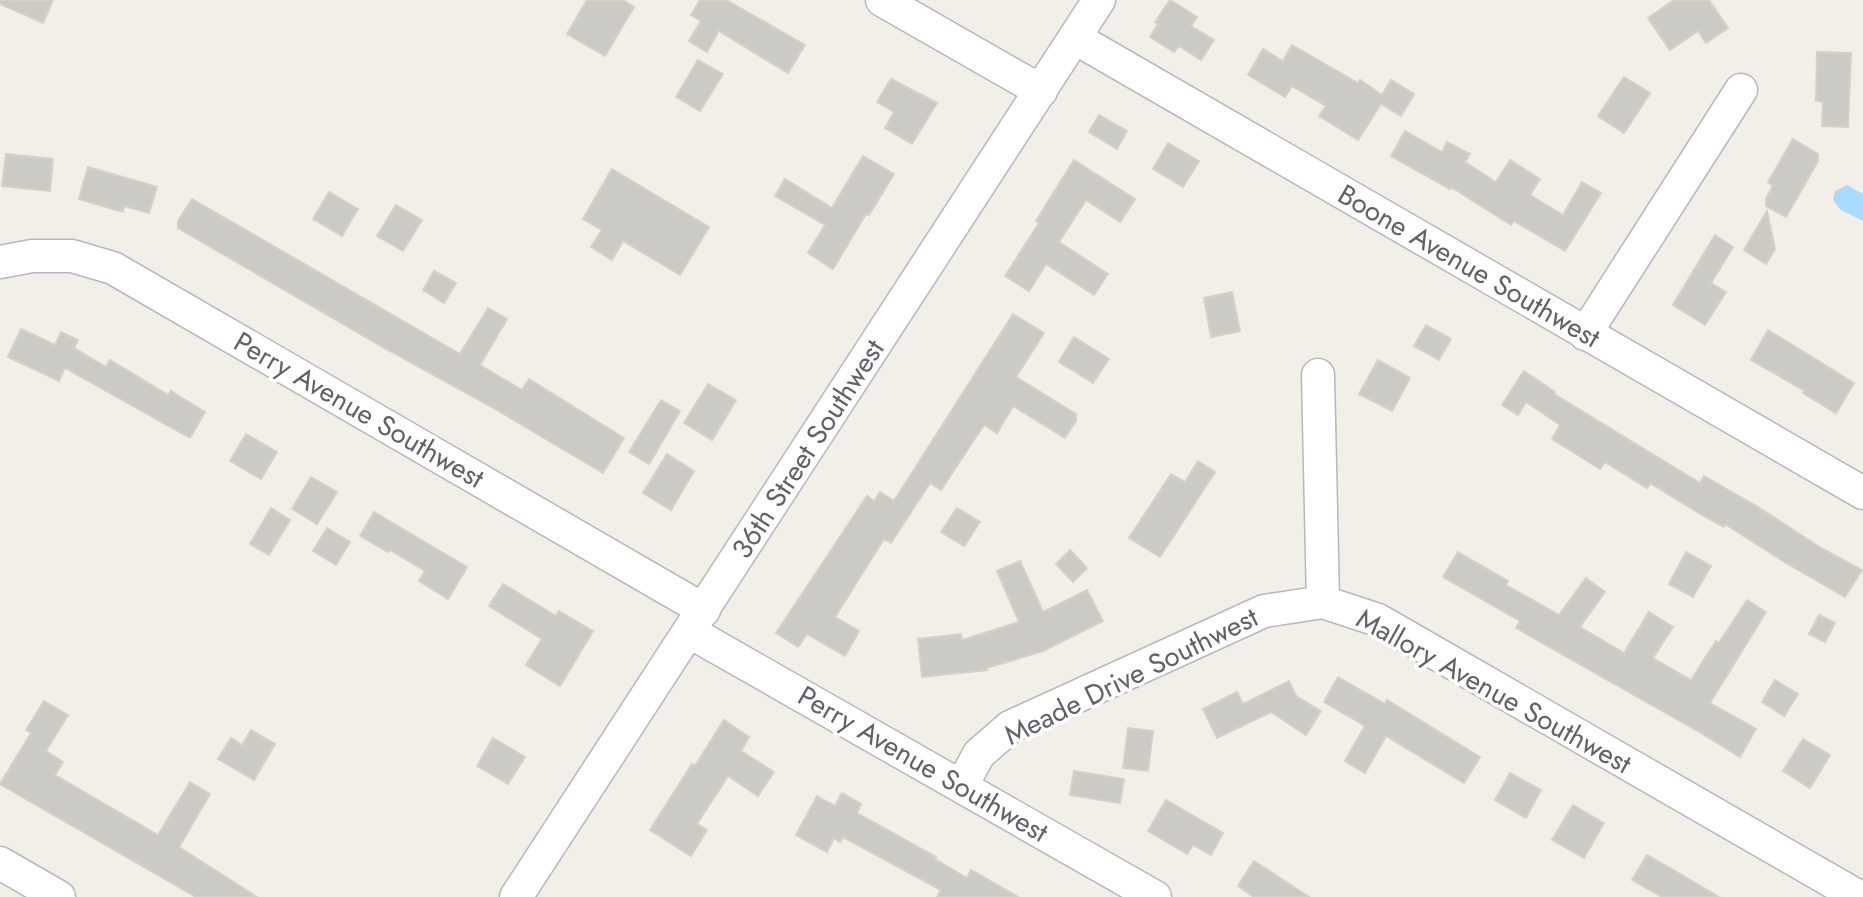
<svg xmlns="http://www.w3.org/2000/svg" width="1863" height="897" viewBox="0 0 1863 897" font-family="Jost,sans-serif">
  <rect width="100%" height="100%" fill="#f1efe8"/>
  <polygon fill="#aadaff" points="1847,185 1863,194 1863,221 1841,210 1833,200 1835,191"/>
  <g fill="#cccac5" stroke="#d6d1c6" stroke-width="2">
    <polygon points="0,0 53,0 43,23 0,4"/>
    <polygon points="587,0 623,0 634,7 605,56 567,34"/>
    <polygon points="700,0 726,0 805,45 788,73 717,30 717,34 707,52 689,41 701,21 691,15"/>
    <polygon points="1170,0 1197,17 1191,26 1214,40 1201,60 1179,46 1174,52 1150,37 1158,24 1155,22"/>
    <polygon points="1674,0 1709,0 1728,28 1706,43 1698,31 1670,50 1648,18"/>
    <polygon points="1292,45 1358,83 1360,80 1382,95 1391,80 1414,94 1401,116 1381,104 1358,140 1319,116 1326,106 1292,86 1285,97 1248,75 1263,49 1283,61"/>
    <polygon points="1817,52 1851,53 1848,127 1822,126 1823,102 1816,101"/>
    <polygon points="698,60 723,74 700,111 676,97"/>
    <polygon points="1624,77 1650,93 1624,133 1598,116"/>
    <polygon points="891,79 937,103 912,144 885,128 894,112 877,102"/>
    <polygon points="1099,115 1127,131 1117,149 1089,132"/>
    <polygon points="1405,131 1442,152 1447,142 1470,154 1465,162 1496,182 1510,160 1540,179 1530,195 1563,215 1582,182 1601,193 1565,251 1514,221 1511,225 1451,187 1450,189 1391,156"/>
    <polygon points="1793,139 1818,154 1818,161 1786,217 1766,206 1766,198 1773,186 1768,182"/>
    <polygon points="1168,143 1199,161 1183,187 1153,169"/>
    <polygon points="6,154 53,159 50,191 2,186"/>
    <polygon points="863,156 894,174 869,215 866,214 833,269 808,253 825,225 775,196 785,179 832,208"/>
    <polygon points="1074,160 1135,199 1120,222 1086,200 1059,242 1108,274 1094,295 1046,264 1029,291 1005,276 1039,223 1036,221"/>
    <polygon points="88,167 157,187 149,213 124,206 123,212 79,199"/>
    <polygon points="612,169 709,227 680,275 623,241 612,260 591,247 602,230 583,219"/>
    <polygon points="329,192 358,209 342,236 313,219"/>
    <polygon points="192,199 460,354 488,308 507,319 480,365 522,390 529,379 624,438 603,473 490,406 379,345 178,228 178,221"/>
    <polygon points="396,205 422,220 403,251 377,236"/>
    <polygon points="1767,211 1775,249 1766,264 1744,250"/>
    <polygon points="1715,235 1733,247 1711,283 1726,292 1705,325 1673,305"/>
    <polygon points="434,271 456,283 444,303 423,290"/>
    <polygon points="1232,292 1240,331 1211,337 1204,298"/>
    <polygon points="1013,314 1044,333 1016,377 1076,414 1076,421 1065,438 1013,406 997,433 984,425 941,490 930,483 891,543 884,539 835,617 859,631 845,656 807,634 798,647 776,633 867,496 874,501 880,492 894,501"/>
    <polygon points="1426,325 1451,339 1439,360 1414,346"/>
    <polygon points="21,329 55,345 61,332 78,340 74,348 106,367 110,360 168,395 171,391 205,412 190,438 65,368 59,381 8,357"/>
    <polygon points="1768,330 1854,383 1836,413 1803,393 1805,391 1751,360"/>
    <polygon points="1074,337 1109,359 1093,383 1059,362"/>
    <polygon points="1378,360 1410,378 1392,411 1359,394"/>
    <polygon points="1524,371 1555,392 1554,394 1700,483 1704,476 1758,507 1821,548 1862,570 1845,597 1786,563 1725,524 1724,527 1702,515 1650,483 1647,488 1605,462 1600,469 1552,439 1560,425 1526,402 1518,415 1502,405"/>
    <polygon points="708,384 736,400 712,440 684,423"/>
    <polygon points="661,400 680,411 649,464 629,452"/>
    <polygon points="246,434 277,452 261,479 230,461"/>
    <polygon points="667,454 694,471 671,510 643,493"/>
    <polygon points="1198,461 1215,472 1160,557 1129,538 1171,474 1185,482"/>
    <polygon points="311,477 337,492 317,524 292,509"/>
    <polygon points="271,508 290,520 269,555 250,544"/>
    <polygon points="957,508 980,522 964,546 941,532"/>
    <polygon points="374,512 467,567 448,599 419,581 425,571 390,550 388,552 360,536"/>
    <polygon points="327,528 350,542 336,565 313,551"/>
    <polygon points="1070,550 1087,568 1073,582 1056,564"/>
    <polygon points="1458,552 1508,581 1506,585 1559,615 1586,578 1605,592 1580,627 1624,653 1649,612 1673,627 1653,658 1691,680 1716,641 1719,643 1747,600 1766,612 1710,703 1756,729 1740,757 1701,733 1516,628 1520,621 1443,577"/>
    <polygon points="1686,552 1711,566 1693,597 1669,584"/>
    <polygon points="1020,561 1043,612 1087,590 1103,621 1043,651 987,668 987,670 922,677 918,639 961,634 962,640 1019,622 997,571"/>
    <polygon points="503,584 556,616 559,611 593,631 560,686 526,665 542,639 489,606"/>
    <polygon points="1819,615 1835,623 1825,642 1809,634"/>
    <polygon points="1338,677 1385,704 1387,700 1480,757 1464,783 1386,736 1365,773 1345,761 1365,726 1324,702"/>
    <polygon points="1775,680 1798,694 1784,716 1762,702"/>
    <polygon points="1289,681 1296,696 1321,711 1306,735 1271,712 1217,738 1203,709 1237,692 1243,704"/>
    <polygon points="44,701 68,715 46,751 63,762 55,775 158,835 190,782 210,794 179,847 257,897 196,897 0,784 31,733 26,730"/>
    <polygon points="724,720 749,737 741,751 774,772 758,796 728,776 697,824 707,830 691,856 650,830 692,764 695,766"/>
    <polygon points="1128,728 1153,731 1148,771 1123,768"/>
    <polygon points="251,730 275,744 254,780 218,759 231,738 242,745"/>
    <polygon points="493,738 525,757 508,784 477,766"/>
    <polygon points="1803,739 1830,755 1810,788 1783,771"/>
    <polygon points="1074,771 1124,779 1120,803 1070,795"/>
    <polygon points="1510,773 1541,790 1526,818 1495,800"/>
    <polygon points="842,793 861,804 857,813 936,857 935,859 967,878 971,870 1018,897 937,897 941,890 843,837 840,842 834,838 827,852 796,835 817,796 835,806"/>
    <polygon points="1166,800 1223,833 1211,855 1193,845 1187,854 1148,831"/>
    <polygon points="1573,805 1604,823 1584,858 1552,840"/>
    <polygon points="1647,855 1677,872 1719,897 1662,897 1632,880"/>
    <polygon points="1254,861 1309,897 1254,897 1238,886"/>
  </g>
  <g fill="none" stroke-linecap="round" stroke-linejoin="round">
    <defs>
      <g id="minor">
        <polyline points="882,0 1041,91"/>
        <polyline points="1075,38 1863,493"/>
        <polyline points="0,262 32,256 72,256 113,268 704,610"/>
        <polyline points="1585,334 1741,90"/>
        <polyline points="1318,375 1323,602"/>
        <polyline points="690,632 1155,897"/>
        <polyline points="962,785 979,754 1010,727 1264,611 1323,602 1378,620 1859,897"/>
        <polyline points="0,863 59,897"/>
        <polyline points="516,897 1099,0"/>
      </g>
    </defs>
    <use href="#minor" stroke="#b5b8bc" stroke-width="35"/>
    <use href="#minor" stroke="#fff" stroke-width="32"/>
  </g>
  <g text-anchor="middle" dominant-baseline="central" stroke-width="7" stroke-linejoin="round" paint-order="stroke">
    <g font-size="28" fill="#5f6368" stroke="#fff">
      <text transform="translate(1469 266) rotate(30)">Boone Avenue Southwest</text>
      <text transform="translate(359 410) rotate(30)">Perry Avenue Southwest</text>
      <text transform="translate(808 449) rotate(-57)">36th Street Southwest</text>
      <text transform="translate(1131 676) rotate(-26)">Meade Drive Southwest</text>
      <text transform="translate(1494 691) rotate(29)">Mallory Avenue Southwest</text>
      <text transform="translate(923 764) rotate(30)">Perry Avenue Southwest</text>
    </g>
  </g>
</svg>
